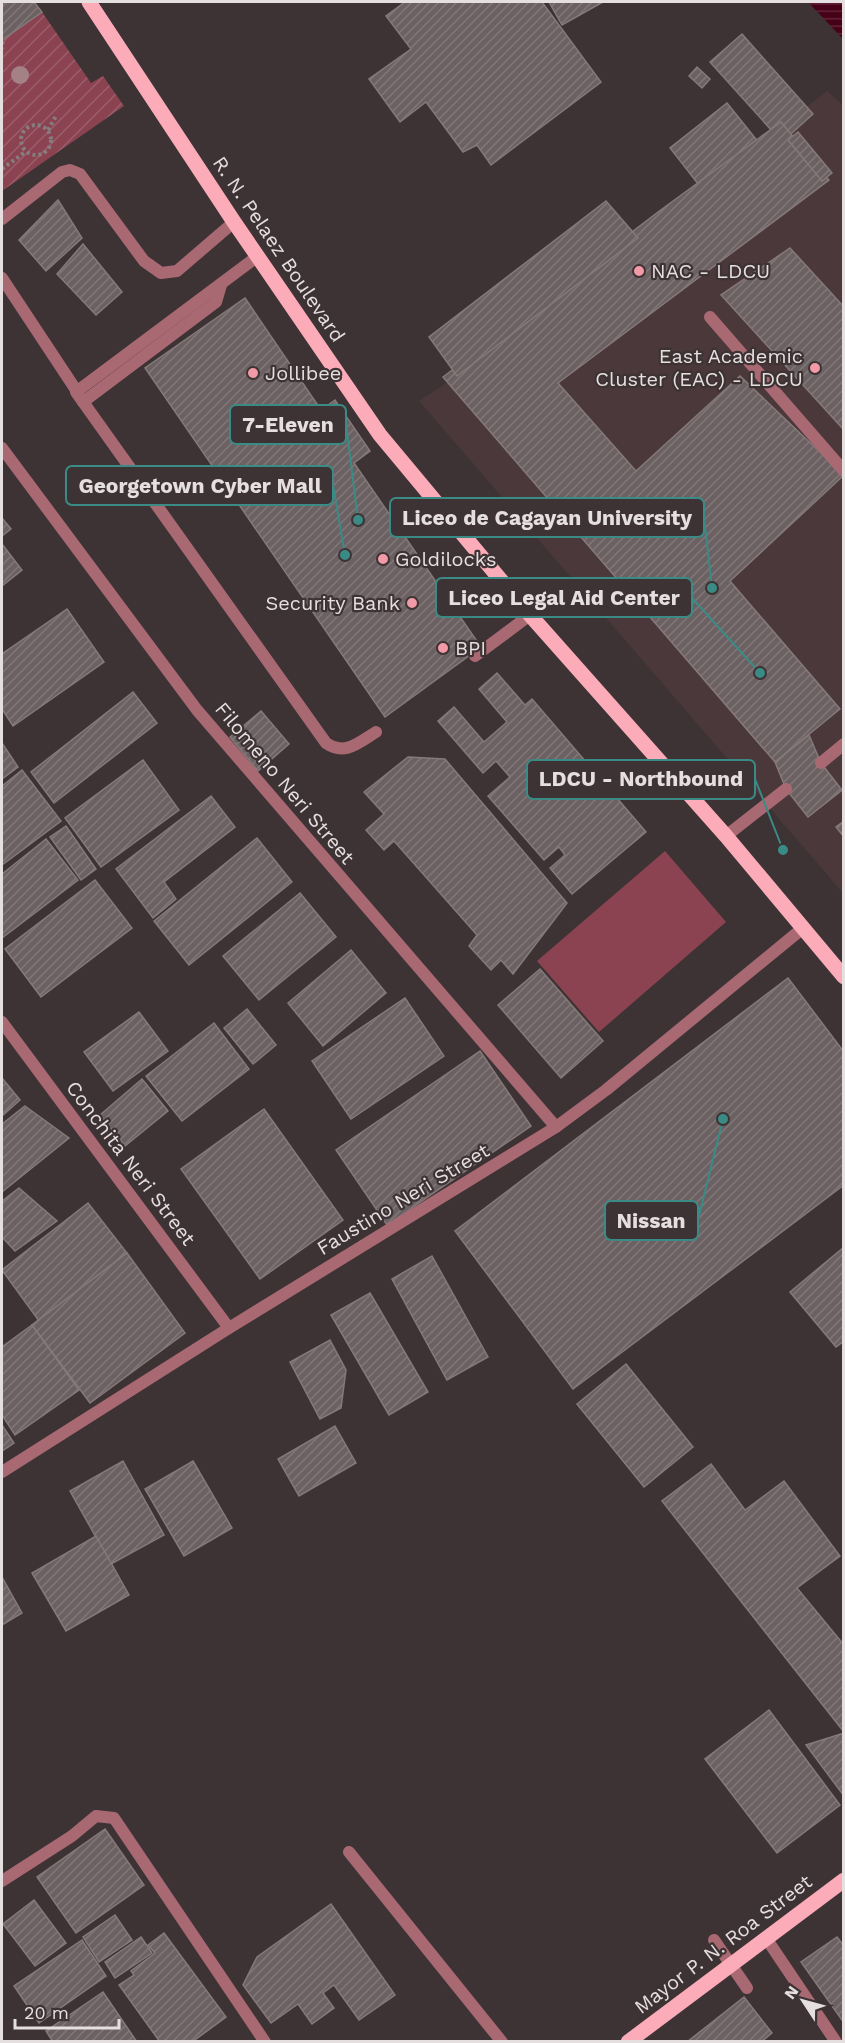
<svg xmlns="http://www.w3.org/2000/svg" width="845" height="2043" viewBox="0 0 845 2043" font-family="'Work Sans',sans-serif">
  <defs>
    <pattern id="garden-furrows" width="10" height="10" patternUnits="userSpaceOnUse" patternTransform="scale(1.5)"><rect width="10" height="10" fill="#8b4351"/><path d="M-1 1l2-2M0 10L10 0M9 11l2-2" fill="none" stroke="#9b5e6a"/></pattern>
    <pattern id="water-rules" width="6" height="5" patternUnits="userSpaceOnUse" patternTransform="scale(1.5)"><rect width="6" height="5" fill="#460017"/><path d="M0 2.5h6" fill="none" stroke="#612538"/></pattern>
    <pattern id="building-hatch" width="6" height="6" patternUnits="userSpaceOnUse" patternTransform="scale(1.5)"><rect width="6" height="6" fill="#6c6162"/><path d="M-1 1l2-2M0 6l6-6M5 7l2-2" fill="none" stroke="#817778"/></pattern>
  </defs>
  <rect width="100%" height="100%" fill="#3d3334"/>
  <polygon fill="#4a383b" points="827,91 843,105 843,893 419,401 457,376"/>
  <polygon fill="url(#garden-furrows)" points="42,12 91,83 103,76 124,106 2,191 2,40"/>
  <polygon fill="#8b4351" points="665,851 726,922 599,1032 537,961"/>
  <polygon fill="url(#water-rules)" points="808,2 843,2 843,39"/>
  <g fill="url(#building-hatch)" stroke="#85797a" stroke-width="1.5">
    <polygon points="2,2 34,2 42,12 2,40"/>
    <polygon points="405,2 542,2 601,82 491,165 477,145 463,152 426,102 400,122 369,79 411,49 386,16"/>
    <polygon points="549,2 603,2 562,25"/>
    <polygon points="742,34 813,114 782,142 710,62"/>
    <polygon points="697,67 710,79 702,88 689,76"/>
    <polygon points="727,103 759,143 702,189 670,148"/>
    <polygon points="781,122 829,180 558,383 636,471 740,376 844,475 730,581 840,709 775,762 443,377 658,212"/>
    <polygon points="798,132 832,173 822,181 788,140"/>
    <polygon points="58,200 82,238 46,271 19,240"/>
    <polygon points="606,201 638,238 457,376 429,337"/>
    <polygon points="83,244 122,292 96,315 57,274"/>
    <polygon points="790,248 844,307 844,430 721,295"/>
    <polygon points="245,298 321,410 335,400 370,451 354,463 481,647 385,717 145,368"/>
    <polygon points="2,518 11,529 2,536"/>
    <polygon points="2,544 22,570 2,586"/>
    <polygon points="67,609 104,662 13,726 2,709 2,654"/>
    <polygon points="497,673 525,705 532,699 646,832 572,894 550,868 565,855 559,847 544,860 488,796 510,777 496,761 483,773 438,721 454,707 484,742 507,722 479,689"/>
    <polygon points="133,692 157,723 54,803 31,772"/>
    <polygon points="261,711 289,744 258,771 230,737"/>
    <polygon points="809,735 821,763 842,790 808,817 786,789 775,762"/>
    <polygon points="2,743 18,767 2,779"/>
    <polygon points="408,757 445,759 567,903 513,974 501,960 491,970 469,946 477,935 394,841 384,850 366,830 384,814 364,792"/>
    <polygon points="143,760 179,810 101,867 65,818"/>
    <polygon points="22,770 61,821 2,865 2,786"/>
    <polygon points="211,796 235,827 164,882 176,899 153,918 116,869"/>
    <polygon points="844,821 844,837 836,827"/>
    <polygon points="66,826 96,869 81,880 50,837"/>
    <polygon points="257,838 292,882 189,965 154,921"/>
    <polygon points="46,839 78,880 2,938 2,874"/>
    <polygon points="95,880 132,928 41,997 5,949"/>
    <polygon points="300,893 336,937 259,1000 223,956"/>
    <polygon points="351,950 386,993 323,1046 288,1003"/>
    <polygon points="540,969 603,1041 561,1078 498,1005"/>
    <polygon points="788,978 844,1052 844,1185 573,1389 455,1231"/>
    <polygon points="405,998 444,1056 351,1119 312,1061"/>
    <polygon points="247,1009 276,1045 253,1064 224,1028"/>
    <polygon points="139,1012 168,1051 113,1091 84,1052"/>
    <polygon points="214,1023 249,1069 182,1121 146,1076"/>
    <polygon points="480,1051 531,1126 387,1225 336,1150"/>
    <polygon points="2,1078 20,1100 2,1116"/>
    <polygon points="142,1079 168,1111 125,1146 100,1115"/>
    <polygon points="25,1106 69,1138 2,1192 2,1124"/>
    <polygon points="264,1109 343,1220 260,1279 181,1169"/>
    <polygon points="19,1188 57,1221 15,1251 2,1237 2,1201"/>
    <polygon points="88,1203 127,1253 39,1321 2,1270"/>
    <polygon points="844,1247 844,1341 836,1347 790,1292"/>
    <polygon points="127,1253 185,1333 90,1403 32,1325"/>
    <polygon points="432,1256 488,1357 447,1380 392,1279"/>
    <polygon points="370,1293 428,1392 389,1415 331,1315"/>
    <polygon points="32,1325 79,1390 15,1435 2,1415 2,1347"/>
    <polygon points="330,1340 346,1370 341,1408 320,1419 290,1362"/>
    <polygon points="626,1364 693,1447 644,1487 577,1404"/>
    <polygon points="2,1425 14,1443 2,1451"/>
    <polygon points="335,1426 356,1463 299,1496 278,1459"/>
    <polygon points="123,1461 164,1535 111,1564 70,1491"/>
    <polygon points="193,1461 232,1528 184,1556 145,1489"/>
    <polygon points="711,1464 745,1510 784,1481 840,1556 797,1588 844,1645 844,1732 662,1501"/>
    <polygon points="96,1536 129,1595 66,1631 32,1573"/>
    <polygon points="2,1577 22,1613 2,1625"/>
    <polygon points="769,1710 840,1805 777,1853 705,1759"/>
    <polygon points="844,1733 844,1796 806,1745"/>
    <polygon points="105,1829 144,1885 76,1933 37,1877"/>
    <polygon points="34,1900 66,1943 35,1966 3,1924"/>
    <polygon points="331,1904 395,1995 359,2020 334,1985 323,1993 334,2008 312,2024 298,2004 271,2023 243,1985 257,1957"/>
    <polygon points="115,1915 132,1940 99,1962 83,1937"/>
    <polygon points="164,1933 226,2017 192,2042 160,2042 119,1985 134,1975 131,1971 155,1953 148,1945"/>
    <polygon points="141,1937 152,1953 115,1978 105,1962"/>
    <polygon points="837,1937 844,1946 844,2023 801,1962"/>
    <polygon points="82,1940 106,1976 39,2023 14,1986"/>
    <polygon points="103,1992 137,2042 53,2042 46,2031"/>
    <polygon points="744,1997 772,2033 761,2042 687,2042"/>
  </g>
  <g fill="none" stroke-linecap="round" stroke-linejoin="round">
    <g stroke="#867d7e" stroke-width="4" stroke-dasharray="3 3" stroke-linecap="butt">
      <polyline points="2,42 4,46 2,48"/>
      <circle cx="36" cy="140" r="15"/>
      <polyline points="48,130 56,116"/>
      <polyline points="2,169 25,152"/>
    </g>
    <g stroke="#a96973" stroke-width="12">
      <polyline points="2,219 62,172 70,170 80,174 144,261 161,273 177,271 234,222"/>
      <path d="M258 256 76 392 326 743C345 756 358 743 376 732"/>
      <polyline points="2,278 76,390"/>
      <polyline points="710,317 844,471"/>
      <polyline points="83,402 216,302 221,285"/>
      <polyline points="475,656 530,615"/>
      <polyline points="821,763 844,744"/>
      <polyline points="726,836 786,789"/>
      <polyline points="2,1881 72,1836 96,1816 114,1818 265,2042"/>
    </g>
    <polyline stroke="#a96973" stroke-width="12" points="714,1940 747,1988"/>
    <g stroke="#a96973" stroke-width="12">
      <polyline points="2,448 197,710 556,1127"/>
      <polyline points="2,1022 229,1328"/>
      <polyline points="2,1472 229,1328 556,1127 606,1090 803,928"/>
      <polyline points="349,1852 502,2042"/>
      <polyline points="766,1938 836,2042"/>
    </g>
    <g stroke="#fcacb8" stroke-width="15">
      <polyline points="89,2 234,222 380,435 530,615 726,836 844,977"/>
      <polyline points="628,2042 844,1880"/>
    </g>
  </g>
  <circle fill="#a38185" cx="20" cy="75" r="9"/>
  <g fill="#f39aa8" stroke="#3d3334" stroke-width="2">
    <circle cx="639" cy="271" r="6"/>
    <circle cx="815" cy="368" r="6"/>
    <circle cx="253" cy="373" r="6"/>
    <circle cx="383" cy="559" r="6"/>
    <circle cx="412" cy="603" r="6"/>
    <circle cx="443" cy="648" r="6"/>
  </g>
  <g text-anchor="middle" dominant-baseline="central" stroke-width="4.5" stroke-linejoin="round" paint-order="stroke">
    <g font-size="20" fill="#e6dfe0" stroke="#3d3334">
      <text transform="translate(279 249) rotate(56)">R. N. Pelaez Boulevard</text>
      <text transform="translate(285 783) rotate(50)">Filomeno Neri Street</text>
      <text transform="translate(131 1163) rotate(53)">Conchita Neri Street</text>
      <text transform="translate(403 1199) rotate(-31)">Faustino Neri Street</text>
      <text transform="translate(723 1944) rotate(-37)">Mayor P. N. Roa Street</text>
    </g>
    <g font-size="20" fill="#e6dfe0" stroke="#3d3334" text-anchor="start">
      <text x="651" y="271">NAC - LDCU</text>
      <text x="803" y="356" text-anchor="end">East Academic<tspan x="803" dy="23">Cluster (EAC) - LDCU</tspan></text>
      <text x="265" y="373">Jollibee</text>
      <text x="395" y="559">Goldilocks</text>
      <text x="400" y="603" text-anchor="end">Security Bank</text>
      <text x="455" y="648">BPI</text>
    </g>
  </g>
  <path fill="none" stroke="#3a8b85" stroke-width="2" d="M358 520L346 424M345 555L333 485M712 588L704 517M760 673L692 598M783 850L755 779M723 1119L698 1220"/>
  <g fill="#3a8b85" stroke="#3d3334" stroke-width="2">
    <circle cx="358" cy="520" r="6"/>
    <circle cx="345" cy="555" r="6"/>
    <circle cx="712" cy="588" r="6"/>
    <circle cx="760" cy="673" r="6"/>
    <circle cx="783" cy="850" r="6"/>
    <circle cx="723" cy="1119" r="6"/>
  </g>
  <g fill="#3d3334" stroke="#3a8b85" stroke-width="2">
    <rect x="230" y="405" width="116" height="39" rx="6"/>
    <rect x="66" y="466" width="267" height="39" rx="6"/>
    <rect x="390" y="498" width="314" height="39" rx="6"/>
    <rect x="436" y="578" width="256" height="39" rx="6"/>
    <rect x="527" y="760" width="228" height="39" rx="6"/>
    <rect x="605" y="1201" width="93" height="39" rx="6"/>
  </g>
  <g font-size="21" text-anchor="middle" font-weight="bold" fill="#e6dfe0">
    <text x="288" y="432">7-Eleven</text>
    <text x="200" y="493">Georgetown Cyber Mall</text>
    <text x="547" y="525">Liceo de Cagayan University</text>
    <text x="564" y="605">Liceo Legal Aid Center</text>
    <text x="641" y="786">LDCU - Northbound</text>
    <text x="651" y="1228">Nissan</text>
  </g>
  <rect width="845" height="2043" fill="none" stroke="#e6dfe0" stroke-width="6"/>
  <g transform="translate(803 2001) rotate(306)" stroke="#3d3334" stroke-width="4.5" paint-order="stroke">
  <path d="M0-4.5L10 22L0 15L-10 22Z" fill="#e6dfe0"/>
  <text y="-9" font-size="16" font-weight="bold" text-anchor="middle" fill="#e6dfe0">N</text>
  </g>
  <path d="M15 2019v9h104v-9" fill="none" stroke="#e6dfe0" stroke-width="3"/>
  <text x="24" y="2019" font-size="18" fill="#e6dfe0" stroke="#3d3334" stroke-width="4.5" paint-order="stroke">20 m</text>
</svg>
